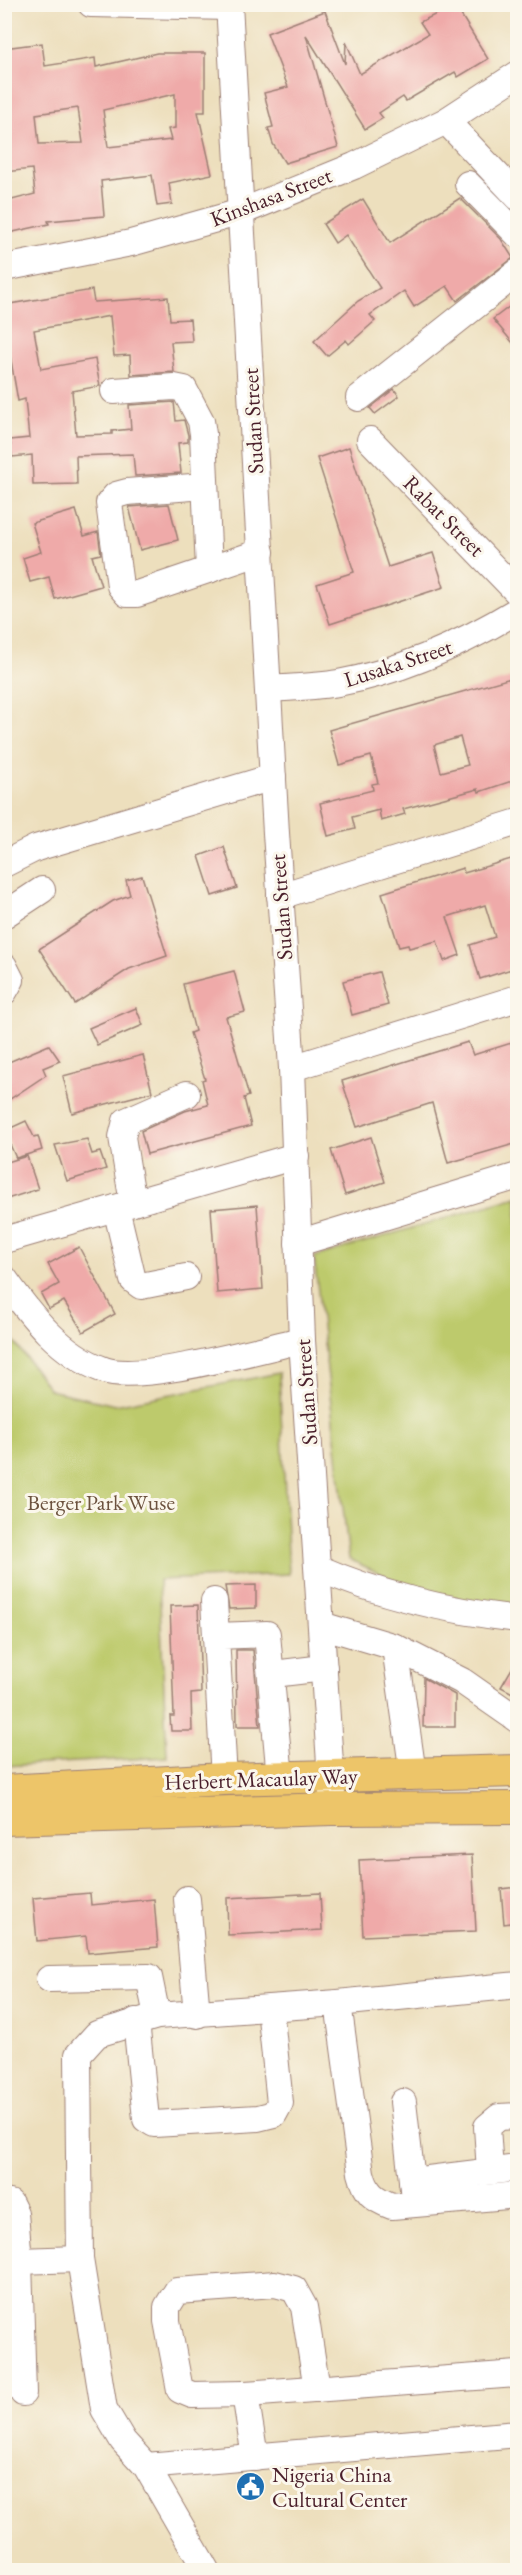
<svg xmlns="http://www.w3.org/2000/svg" width="522" height="2575" viewBox="0 0 522 2575" font-family="'EB Garamond',serif">
  <rect width="100%" height="100%" fill="#fbf7ec"/>
  <filter id="ink" filterUnits="userSpaceOnUse"><feTurbulence type="fractalNoise" baseFrequency=".0167" numOctaves="2"/><feDisplacementMap in="SourceGraphic" scale="12" xChannelSelector="R" yChannelSelector="G"/><feConvolveMatrix kernelMatrix="1 2 1 2 8 2 1 2 1" color-interpolation-filters="sRGB"/></filter>
  <filter id="wash" filterUnits="userSpaceOnUse"><feTurbulence type="fractalNoise" baseFrequency=".008" numOctaves="4" result="noise"/><feDisplacementMap in="SourceGraphic" scale="24" xChannelSelector="R" yChannelSelector="G"/><feGaussianBlur stdDeviation="1.35" result="paint"/><feColorMatrix in="noise" values="0 0 0 0 0 0 0 0 0 0 0 0 0 0 0 0 0 1.4 0 .05"/><feComposite in="paint" operator="in"/></filter>
  <g filter="url(#wash)">
    <rect width="100%" height="100%" fill="#eddfbd"/>
    <g fill="#bdca6c" stroke="#84744c" stroke-width="1.5">
      <polygon points="517,1197 517,1611 423,1594 349,1559 314,1257"/>
      <polygon points="4,1328 50,1390 115,1405 279,1373 289,1574 159,1580 167,1757 5,1766"/>
    </g>
    <g id="blocks">
      <g fill="#efaaa9" fill-rule="evenodd">
        <polygon points="455,5 488,59 458,77 455,72 406,101 403,97 379,113 383,118 365,129 306,35 338,147 285,163 273,144 268,128 273,127 264,93 288,87 267,33 325,11 345,64 346,42 360,74 428,34 420,22"/>
        <path d="M42 43 45 66 95 58 96 67 157 53H205V112H198L212 174 169 183 172 204 157 206 152 175 101 181 104 216 48 221 49 224 4 234V202L35 194 32 169 4 172V48ZM175 94V128L168 129 171 140 108 147 103 110ZM78 108 83 143 39 144 36 114Z"/>
        <polygon points="460,198 501,239 513,258 457,301 447,286 414,307 404,291 370,315 375,321 349,344 346,340 327,356 314,341 358,301 380,288 346,235 335,243 323,224 363,199 390,243"/>
        <polygon points="92,290 94,302 168,297 170,320 190,319 192,341 171,342 174,372 131,375 130,355 114,356 110,316 34,330 41,369 95,359 100,386 72,391 76,435 112,434 112,431 131,429 129,405 174,402 176,421 184,420 188,435 188,442 178,443 181,473 135,476 133,454 76,456 77,484 33,485 32,455 12,457 10,440 29,438 25,399 18,401 4,320 4,305"/>
        <polygon points="518,300 518,349 493,319"/>
        <polygon points="394,389 399,396 375,414 370,408"/>
        <polygon points="349,447 388,567 433,553 444,587 330,624 317,584 354,572 317,458"/>
        <polygon points="169,504 178,540 140,550 129,507"/>
        <polygon points="76,510 84,536 98,532 101,554 92,556 101,586 55,599 49,577 30,582 23,558 41,552 32,523"/>
        <path d="M518 676V779L479 792 478 789 403 809 405 814 381 821 379 810 352 817 355 829 328 836 320 803 373 790 372 784 378 783 371 756 339 765 329 730ZM460 737 468 765 441 772 434 745Z"/>
        <polygon points="224,847 237,888 212,896 199,856"/>
        <polygon points="518,857 518,967 480,979 470,945 495,937 485,905 447,917 460,955 444,961 437,941 409,948 408,945 399,947 382,893 463,868 464,873"/>
        <polygon points="142,876 167,956 129,969 75,1004 39,949 113,901 130,895 126,880"/>
        <polygon points="234,971 245,1012 226,1017 249,1096 244,1098 251,1126 147,1154 141,1131 185,1111 208,1105 202,1080 205,1079 190,1033 195,1031 183,984"/>
        <polygon points="379,972 388,1005 352,1015 343,981"/>
        <polygon points="136,1008 143,1025 97,1045 89,1028"/>
        <polygon points="518,1041 518,1143 448,1163 432,1103 357,1127 342,1081 468,1042 473,1055"/>
        <polygon points="49,1045 60,1061 43,1068 46,1075 4,1103 4,1064"/>
        <polygon points="143,1055 152,1092 72,1113 63,1076"/>
        <polygon points="26,1121 34,1137 38,1136 42,1150 16,1158 4,1131"/>
        <polygon points="371,1137 385,1182 345,1195 331,1150"/>
        <polygon points="87,1139 92,1154 100,1152 106,1169 67,1181 55,1145"/>
        <polygon points="27,1156 38,1189 4,1200 4,1163"/>
        <polygon points="257,1205 263,1289 217,1293 211,1209"/>
        <polygon points="79,1247 115,1314 83,1332 64,1301 49,1309 41,1294 59,1284 48,1264"/>
        <polygon points="256,1585 256,1608 229,1609 225,1586"/>
        <polygon points="198,1605 201,1693 191,1694 192,1731 171,1731 170,1716 174,1716 170,1606"/>
        <polygon points="236,1650 253,1650 260,1726 237,1726"/>
        <polygon points="518,1658 518,1696 501,1687"/>
        <polygon points="424,1678 455,1695 455,1727 423,1727"/>
        <polygon points="472,1855 476,1931 363,1936 359,1860"/>
        <polygon points="518,1887 518,1922 504,1924 501,1889"/>
        <polygon points="90,1893 91,1905 154,1899 158,1947 88,1953 86,1936 37,1941 33,1898"/>
        <polygon points="320,1893 322,1930 228,1935 227,1898"/>
      </g>
    </g>
  </g>
  <g filter="url(#ink)">
    <use href="#blocks" fill-opacity="0" stroke="#9c7f74" stroke-width="1.5"/>
    <g fill="none" stroke-linecap="round" stroke-linejoin="round">
      <defs>
        <g id="minor">
          <polyline points="91,4 230,7"/>
          <polyline points="229,4 276,833 292,1068 302,1340 333,1809"/>
          <polyline points="446,121 518,197"/>
          <polyline points="468,184 518,235"/>
          <polyline points="4,268 131,243 241,212 354,166 446,121 518,74"/>
          <polyline points="114,391 174,387 184,389 201,421 203,434 209,570"/>
          <polyline points="359,398 518,272"/>
          <polyline points="370,440 518,593"/>
          <polyline points="205,486 127,492 116,495 109,503 120,586 127,594 137,594 261,552"/>
          <path d="M269 689C292 687 316 687 338 683 403 671 462 644 518 610"/>
          <polyline points="4,864 36,848 273,777"/>
          <polyline points="280,896 518,822"/>
          <polyline points="4,915 42,890"/>
          <polyline points="4,966 11,980 4,992"/>
          <polyline points="292,1068 518,998"/>
          <polyline points="133,1203 122,1137 126,1121 187,1094"/>
          <polyline points="116,1208 133,1280 141,1286 186,1277"/>
          <polyline points="4,1240 296,1156"/>
          <polyline points="298,1243 518,1176"/>
          <path d="M4 1278C31 1316 60 1354 104 1370 141 1383 260 1349 302 1340"/>
          <path d="M318 1568C382 1596 448 1611 518 1619"/>
          <polyline points="214,1601 216,1636"/>
          <polyline points="321,1625 395,1647 462,1681 518,1720"/>
          <polyline points="395,1647 413,1774"/>
          <polyline points="273,1674 324,1668"/>
          <polyline points="224,1779 216,1636 267,1634 280,1778"/>
          <polyline points="187,1899 197,2015"/>
          <polyline points="49,1979 149,1977 157,2016"/>
          <path d="M338 2003 361 2173C366 2193 373 2199 392 2206L518 2195"/>
          <polyline points="136,2021 146,2119 154,2124 258,2118 274,2114 280,2103 270,2008"/>
          <polyline points="403,2102 414,2198"/>
          <polyline points="490,2171 487,2127 499,2117 518,2116"/>
          <polyline points="412,2181 518,2168"/>
          <polyline points="4,2202 10,2203 15,2213 19,2261 80,2259"/>
          <polyline points="19,2261 23,2393"/>
          <polyline points="245,2394 518,2374"/>
          <polyline points="255,2457 245,2394 192,2395 180,2390 167,2321 167,2307 177,2291 275,2284 294,2289 304,2307 317,2389"/>
          <polyline points="146,2466 518,2434"/>
          <polyline points="206,2570 146,2466 123,2441 104,2409 80,2259 78,2055 97,2034 157,2016 338,2003 518,1985"/>
        </g>
        <g id="major">
          <polyline points="4,1791 224,1779 518,1771"/>
          <polyline points="4,1819 333,1809 518,1808"/>
        </g>
      </defs>
      <use href="#minor" stroke="#9c7f74" stroke-width="28"/>
      <use href="#major" stroke="#9c7f74" stroke-width="34"/>
      <use href="#minor" stroke="#fff" stroke-width="26"/>
      <use href="#major" stroke="#edc569" stroke-width="32"/>
    </g>
  </g>
  <defs>
    <symbol id="civic-disc" viewBox="-11 -11 22 22"><circle r="9.5" fill="#1f6fb2" stroke="#fbf7ec"/><path d="M-.6-6.5H3V-4.5H.6V-3L4-1V1h2V6H-6V1h2V-1L-.6-3ZM-1.2 2.5V6h2.4V2.5Z" fill="#fff"/></symbol>
  </defs>
  <g fill-rule="evenodd">
    <use href="#civic-disc" x="234" y="2470" width="33" height="33"/>
  </g>
  <g text-anchor="middle" dominant-baseline="central" stroke-width="6" stroke-linejoin="round" paint-order="stroke">
    <g font-size="22" fill="#4a1f2b" stroke="#fbf7ec">
      <text transform="translate(271 197) rotate(-21)">Kinshasa Street</text>
      <text transform="translate(253 421) rotate(-93)">Sudan Street</text>
      <text transform="translate(444 516) rotate(45)">Rabat Street</text>
      <text transform="translate(398 663) rotate(-18)">Lusaka Street</text>
      <text transform="translate(281 907) rotate(-94)">Sudan Street</text>
      <text transform="translate(306 1392) rotate(-94)">Sudan Street</text>
      <text transform="translate(261 1779) rotate(-2)">Herbert Macaulay Way</text>
    </g>
    <g font-size="22" fill="#6c523e" stroke="#fbf7ec">
      <text x="101" y="1502">Berger Park Wuse</text>
    </g>
    <g font-size="22" fill="#4a1f2b" stroke="#fbf7ec" text-anchor="start">
      <text x="272" y="2474">Nigeria China<tspan x="272" dy="25">Cultural Center</tspan></text>
    </g>
  </g>
  <rect width="522" height="2575" fill="none" stroke="#fbf7ec" stroke-width="24"/>
</svg>
